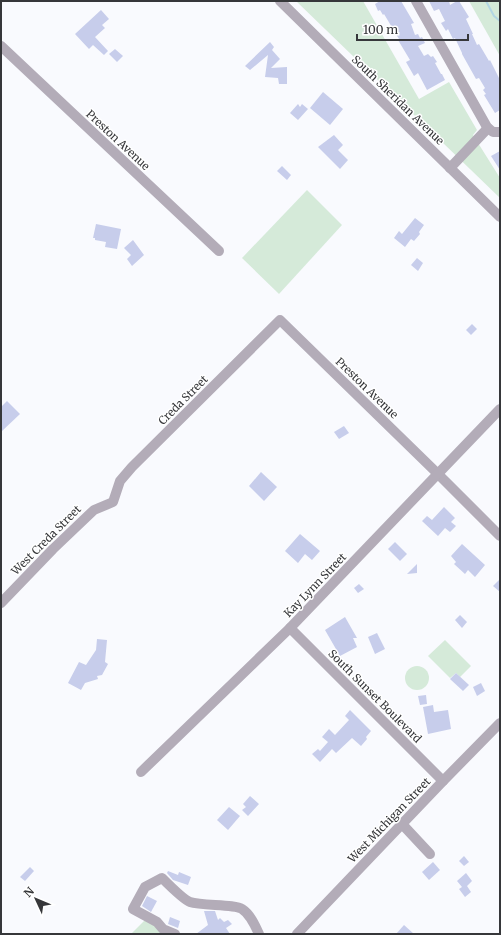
<svg xmlns="http://www.w3.org/2000/svg" width="501" height="935" viewBox="0 0 501 935" font-family="Merriweather,serif">
  <rect width="100%" height="100%" fill="#f9fafe"/>
  <g fill="#d5ead9">
    <polygon points="296,1 363,1 419,99 449,82 477,130 473,135 500,178 500,198"/>
    <polygon points="469,1 500,1 500,56"/>
    <polygon points="307,190 342,225 279,294 242,258"/>
    <polygon points="445,640 471,666 460,677 456,673 450,678 428,656"/>
    <circle cx="417" cy="678" r="12"/>
    <polygon points="147,918 161,932 159,934 131,934"/>
  </g>
  <g fill="none" stroke-linecap="round" stroke-linejoin="round">
    <polyline stroke="#b2d6e3" stroke-width="2" points="486,1 494,16 500,21"/>
  </g>
  <g fill="#c7cdeb">
    <polygon points="380,1 401,1 414,23 411,24 415,35 418,34 420,38 422,37 425,43 418,46 424,56 428,54 431,57 433,56 437,62 435,63 441,74 442,74 445,80 427,90 418,73 414,76 406,62 410,60 398,40 399,39 384,14 383,15 380,10 378,11 375,4"/>
    <polygon points="429,1 449,1 450,5 457,1 459,1 469,17 466,19 473,34 472,34 477,45 479,44 489,61 490,60 500,80 500,110 495,113 484,95 486,94 483,90 485,88 479,78 476,79 462,54 462,53 455,38 453,39 448,29 446,31 441,23 445,21 439,9 434,11"/>
    <polygon points="101,10 109,19 102,25 105,28 95,37 108,51 104,55 93,45 89,49 75,34"/>
    <polygon points="270,42 274,47 272,50 280,59 271,68 287,67 287,84 279,84 278,78 265,77 268,55 250,70 245,66"/>
    <polygon points="115,49 123,56 117,62 109,54"/>
    <polygon points="323,92 343,109 330,125 310,108"/>
    <polygon points="298,104 300,107 302,104 308,109 298,120 290,113"/>
    <polygon points="334,135 343,145 338,150 348,160 340,169 318,147"/>
    <polygon points="500,151 500,170 491,156"/>
    <polygon points="282,166 291,175 287,180 277,171"/>
    <polygon points="415,218 424,225 419,232 420,234 414,241 411,239 405,247 394,238 399,231 402,234"/>
    <polygon points="96,224 121,229 117,249 105,247 106,242 95,240 95,238 93,238"/>
    <polygon points="133,240 144,255 132,266 127,259 131,255 124,248"/>
    <polygon points="417,258 423,263 418,271 411,265"/>
    <polygon points="472,324 477,329 471,335 466,330"/>
    <polygon points="7,401 20,414 1,432 1,407"/>
    <polygon points="344,426 349,433 339,439 334,432"/>
    <polygon points="261,472 277,487 264,501 249,486"/>
    <polygon points="444,507 455,518 451,522 456,526 450,532 445,528 438,536 422,521 427,516 432,520"/>
    <polygon points="300,534 320,551 312,560 305,554 298,563 285,551"/>
    <polygon points="395,542 407,554 400,561 388,549"/>
    <polygon points="462,544 485,565 475,577 468,570 465,574 454,564 456,562 451,556"/>
    <polygon points="417,564 417,573 407,574"/>
    <polygon points="500,579 500,592 493,586"/>
    <polygon points="359,584 364,589 358,593 354,588"/>
    <polygon points="460,615 467,622 462,628 455,620"/>
    <polygon points="345,617 357,638 353,638 357,647 340,656 325,630"/>
    <polygon points="377,633 385,649 375,654 368,637"/>
    <polygon points="97,639 107,640 105,662 108,664 102,675 97,676 98,679 85,683 81,690 68,683 79,662 86,665 96,650"/>
    <polygon points="456,673 469,685 463,691 450,679"/>
    <polygon points="481,683 485,691 477,696 473,687"/>
    <polygon points="426,695 427,704 420,705 418,696"/>
    <polygon points="433,705 434,712 448,710 451,729 428,734 423,707"/>
    <polygon points="350,710 371,731 366,737 367,739 361,746 352,738 336,753 332,749 320,762 312,754 318,749 320,751 328,742 322,737 329,729 335,735 349,720 345,716"/>
    <polygon points="250,796 259,804 248,816 242,810 246,807 243,804"/>
    <polygon points="229,807 240,816 228,830 217,820"/>
    <polygon points="464,856 469,862 464,866 459,861"/>
    <polygon points="433,862 440,870 429,880 422,872"/>
    <polygon points="30,867 34,871 25,881 20,877"/>
    <polygon points="168,871 178,875 179,872 191,877 188,885 173,880 167,873"/>
    <polygon points="466,873 472,881 467,886 471,892 465,897 459,889 462,887 457,881"/>
    <polygon points="147,896 157,901 151,912 142,906"/>
    <polygon points="204,911 215,911 218,920 220,918 224,922 228,920 232,924 226,928 230,934 196,934 208,925"/>
    <polygon points="170,917 180,921 178,928 168,924"/>
    <polygon points="404,925 414,934 396,934"/>
  </g>
  <g fill="none" stroke-linecap="round" stroke-linejoin="round">
    <g stroke="#b3acb8" stroke-width="10">
      <polyline points="280,1 500,217"/>
      <polyline points="416,1 487,127 493,132 500,132"/>
      <polyline points="1,46 219,251"/>
      <polyline points="450,168 488,128"/>
      <polyline points="1,603 53,549 94,510 113,502 120,481 132,467 280,320 438,474 500,536"/>
      <polyline points="290,628 443,781"/>
      <polyline points="141,772 290,628 500,409"/>
      <polyline points="402,824 430,854"/>
      <path d="M175 934 163 929 157 922 133 909 145 887 162 878C168 884 184 900 190 902 202 906 235 904 242 909 250 914 255 925 259 934"/>
      <polyline points="297,934 443,781 500,723"/>
    </g>
  </g>
  <g text-anchor="middle" dominant-baseline="central" stroke-width="3" stroke-linejoin="round" paint-order="stroke">
    <g font-size="11" fill="#36373a" stroke="#fff">
      <text transform="translate(398 100) rotate(44)">South Sheridan Avenue</text>
      <text transform="translate(118 140) rotate(43)">Preston Avenue</text>
      <text transform="translate(367 388) rotate(44)">Preston Avenue</text>
      <text transform="translate(183 400) rotate(-45)">Creda Street</text>
      <text transform="translate(46 540) rotate(-45)">West Creda Street</text>
      <text transform="translate(315 585) rotate(-46)">Kay Lynn Street</text>
      <text transform="translate(375 696) rotate(45)">South Sunset Boulevard</text>
      <text transform="translate(389 820) rotate(-46)">West Michigan Street</text>
    </g>
  </g>
  <rect width="501" height="935" fill="none" stroke="#36373a" stroke-width="4"/>
  <g transform="translate(36 899) rotate(314)" stroke="#ffffff" stroke-width="3" paint-order="stroke">
  <path d="M0-3L7 15L0 10L-7 15Z" fill="#36373a"/>
  <text y="-6" font-size="11" font-weight="bold" text-anchor="middle" fill="#36373a">N</text>
  </g>
  <path d="M357 34v6h111v-6" fill="none" stroke="#36373a" stroke-width="2"/>
  <text x="363" y="34" font-size="12" fill="#36373a" stroke="#ffffff" stroke-width="3" paint-order="stroke">100 m</text>
</svg>
